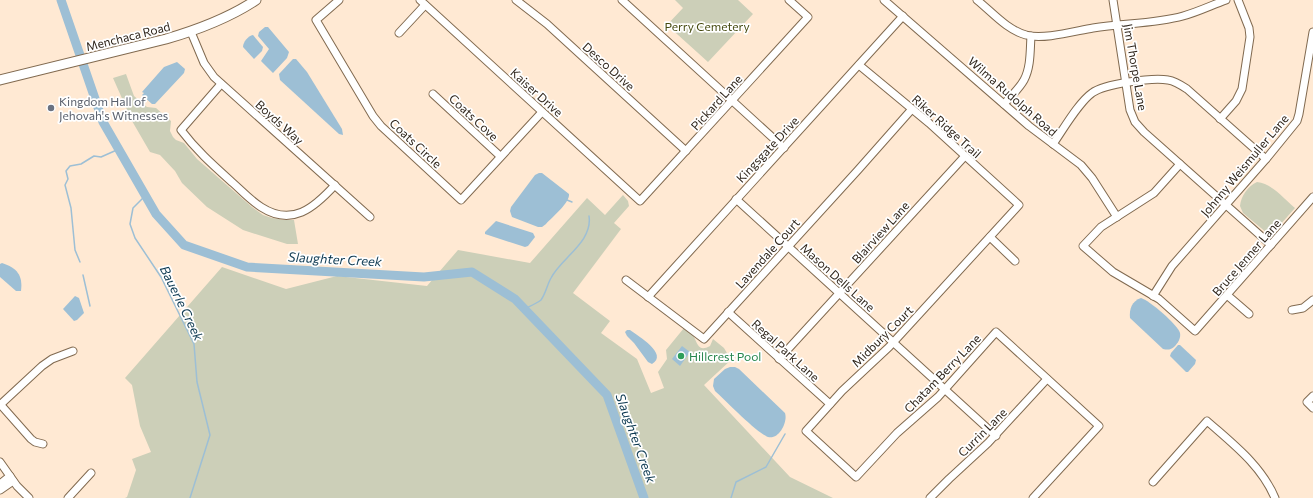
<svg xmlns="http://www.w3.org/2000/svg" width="1313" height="498" viewBox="0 0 1313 498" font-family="Commissioner,sans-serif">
  <rect width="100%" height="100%" fill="#ffe9d3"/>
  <g fill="#cccfb8">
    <polygon points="675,0 738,0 753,14 708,62 667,25 683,8"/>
    <polygon points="126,74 134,96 147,107 156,108 171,121 170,131 173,137 176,140 184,143 197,159 252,207 263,215 272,218 284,220 294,220 298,244 287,244 243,230 207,207 182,183 175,171 160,155 150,152 132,121 113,78"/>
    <path d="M1257 182C1273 184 1284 199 1295 208L1272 234 1267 233 1243 213 1240 206C1241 196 1248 186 1257 182Z"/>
    <path d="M623 195 628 201 629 206 614 223 621 229 573 293 610 321 601 333 637 359 651 393 664 388 658 372 667 359 666 350 684 328C687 330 692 333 694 337 698 345 699 352 710 346L713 339 724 348 731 360 704 385 790 477 833 498H125L127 497 136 470 132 459 151 452 140 426 132 385 125 378 222 267 286 289 337 276 427 286 458 250 530 263 587 198 605 215Z"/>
  </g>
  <g fill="#9dbfd5">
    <polygon points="265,27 268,27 289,52 287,58 273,73 261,61 269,49 258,36 259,32"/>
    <path d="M253 35 263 47 262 51 254 59 243 47C243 42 248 36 253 35Z"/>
    <polygon points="293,59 296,59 307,72 342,129 343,135 339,134 280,80 279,74"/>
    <polygon points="177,62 185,69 184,73 155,104 152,104 142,95 144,93 142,92 164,67"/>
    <path d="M539 173H542L569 194C570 203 552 217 546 224L542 227H538L512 217 510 211 511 207 535 175Z"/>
    <polygon points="496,221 533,233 535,237 528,246 525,247 485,234 485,232"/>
    <path d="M2 263C17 268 23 275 21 291H16L0 277V264Z"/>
    <polygon points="75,296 79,298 84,313 77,320 74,321 63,309"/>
    <path d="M1141 298C1149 300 1178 325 1180 333 1181 338 1178 343 1174 347 1170 350 1168 350 1163 349L1130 318C1129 309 1132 301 1141 298Z"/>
    <path d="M627 330H630C638 336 669 354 652 364L648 362 634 343 627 336 625 332Z"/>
    <polygon points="1178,345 1180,345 1196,360 1195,364 1188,372 1186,372 1170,356 1171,353"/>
    <polygon points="682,346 690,352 680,366 672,359"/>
    <path d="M730 367H735L739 369 785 413C788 422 779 440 768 437 757 433 725 400 715 391L713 386 714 379 725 369Z"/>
  </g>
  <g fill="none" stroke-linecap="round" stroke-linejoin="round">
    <g stroke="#9dbfd5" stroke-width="1.5">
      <polyline points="146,195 133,208 130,224 135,238 161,277 194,344 197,382 210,435 190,498"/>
      <polyline points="567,200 572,202"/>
      <polyline points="80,262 75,250 71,208 65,185 68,179 66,171 70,166 81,164 94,156 101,157 119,149"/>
      <polyline points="83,275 90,306"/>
      <path d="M524 309C530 306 536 304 541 300 546 293 547 285 551 278 561 258 593 242 589 216"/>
      <polyline points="731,498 736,482 766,467 785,434"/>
    </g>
    <polyline stroke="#9dbfd5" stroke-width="9" points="61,0 103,122 156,214 184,245 247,267 424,277 472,272 515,299 607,395 644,498"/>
    <defs>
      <g id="minor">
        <polyline points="339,0 316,20 373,116 381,126 461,200 542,112"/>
        <polyline points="420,0 640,201 808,17 789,0"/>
        <polyline points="516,0 547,24 686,151"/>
        <polyline points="622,0 784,148"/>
        <polyline points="884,0 1029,126 1081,165 1092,178 1117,217"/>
        <path d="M977 0C992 12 1007 30 1026 35 1043 40 1075 31 1093 28 1123 23 1154 24 1183 16 1198 12 1212 5 1226 0"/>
        <polyline points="1113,0 1130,110 1135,122 1144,132 1271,245"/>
        <polyline points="191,32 204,63 214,77 370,217"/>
        <polyline points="399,33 425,5"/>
        <polyline points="859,65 929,123 1019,205 889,347 842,391 806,431 856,477 897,433 938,397 996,332 1099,426 1033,498"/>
        <path d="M221 84 181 130C197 151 213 165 233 183 242 191 250 200 261 207 292 227 314 208 335 185"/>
        <polyline points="433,94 500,156"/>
        <path d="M1004 104C1011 96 1019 89 1024 80 1031 67 1030 50 1031 36"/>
        <polyline points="1220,119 1236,101 1242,89 1250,37 1249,28 1238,0"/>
        <path d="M1053 144C1063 130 1078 103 1092 93 1104 84 1153 77 1168 80 1175 81 1181 85 1187 89L1266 159"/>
        <polyline points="1180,164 1154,193 1101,227 1083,246 1113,272 1159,299 1195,331 1313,197"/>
        <polyline points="736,199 996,436"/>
        <polyline points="990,237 1015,261"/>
        <polyline points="626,280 704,339 858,170 912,109"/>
        <polyline points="1227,295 1249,314"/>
        <polyline points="1153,296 1172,266 1266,159 1297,121 1299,114 1313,32"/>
        <polyline points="648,297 903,16"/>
        <polyline points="1292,310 1303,308 1313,300"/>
        <polyline points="728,312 830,404"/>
        <polyline points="779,359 965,156"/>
        <polyline points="1313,396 1307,402 1313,408"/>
        <polyline points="0,404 31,439 35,442 43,444"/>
        <polyline points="0,405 42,366 52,359 73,351"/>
        <polyline points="0,462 17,486 29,498"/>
        <path d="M1153 482 1207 421C1233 444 1261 465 1275 498"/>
        <polyline points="0,484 10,476"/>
        <polyline points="0,490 13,481"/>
        <polyline points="68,498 91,473"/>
        <polyline points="930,498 949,479 988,443 1047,379"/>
      </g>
      <path id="major" d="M0 80 166 39C197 30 229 18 256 0"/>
    </defs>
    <use href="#minor" stroke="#816a50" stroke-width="9"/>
    <use href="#major" stroke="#816a50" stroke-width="11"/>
    <use href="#minor" stroke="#fff" stroke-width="7"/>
    <use href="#major" stroke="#fff" stroke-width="9"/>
  </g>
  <circle fill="#6b7280" stroke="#fff" stroke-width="1.5" cx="51" cy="108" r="4"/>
  <circle fill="#2e9e5b" stroke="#fff" stroke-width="1.5" cx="681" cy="356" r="4"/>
  <g text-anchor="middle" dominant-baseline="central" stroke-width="3.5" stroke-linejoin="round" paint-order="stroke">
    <g font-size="12" fill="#454a10" stroke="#fff">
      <text x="707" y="26">Perry Cemetery</text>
    </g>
    <g font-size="12" fill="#2f251b" stroke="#fff">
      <text transform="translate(128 36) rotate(-14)">Menchaca Road</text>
      <text transform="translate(609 66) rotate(42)">Desco Drive</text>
      <text transform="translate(1136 67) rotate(80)">Jim Thorpe Lane</text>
      <text transform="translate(537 92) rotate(42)">Kaiser Drive</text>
      <text transform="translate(1013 96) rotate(41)">Wilma Rudolph Road</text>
      <text transform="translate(716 102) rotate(-48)">Pickard Lane</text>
      <text transform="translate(474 117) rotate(43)">Coats Cove</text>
      <text transform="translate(280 122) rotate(42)">Boyds Way</text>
      <text transform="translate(947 126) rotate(42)">Riker Ridge Trail</text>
      <text transform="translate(416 143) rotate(43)">Coats Circle</text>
      <text transform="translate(767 149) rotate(-47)">Kingsgate Drive</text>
      <text transform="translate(1244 165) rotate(-50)">Johnny Weismuller Lane</text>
      <text transform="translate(880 232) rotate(-48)">Blairview Lane</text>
      <text transform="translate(767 253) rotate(-48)">Lavendale Court</text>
      <text transform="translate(1246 257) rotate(-49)">Bruce Jenner Lane</text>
      <text transform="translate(838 277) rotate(42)">Mason Dells Lane</text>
      <text transform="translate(882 336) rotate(-45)">Midbury Court</text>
      <text transform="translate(786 350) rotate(42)">Regal Park Lane</text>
      <text transform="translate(942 373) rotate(-46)">Chatam Berry Lane</text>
      <text transform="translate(982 432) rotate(-45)">Currin Lane</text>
    </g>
    <g font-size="12" fill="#5b616d" stroke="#fff" text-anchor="start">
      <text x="59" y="101">Kingdom Hall of<tspan x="59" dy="14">Jehovah's Witnesses</tspan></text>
    </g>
    <g font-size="12" fill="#27864d" stroke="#fff" text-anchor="start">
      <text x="689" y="356">Hillcrest Pool</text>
    </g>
    <g font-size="13" font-style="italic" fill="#0e3a52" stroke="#fff">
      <text transform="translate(335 259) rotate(3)">Slaughter Creek</text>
      <text transform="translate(182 303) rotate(64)">Bauerle Creek</text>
      <text transform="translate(636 438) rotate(70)">Slaughter Creek</text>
    </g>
  </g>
</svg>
